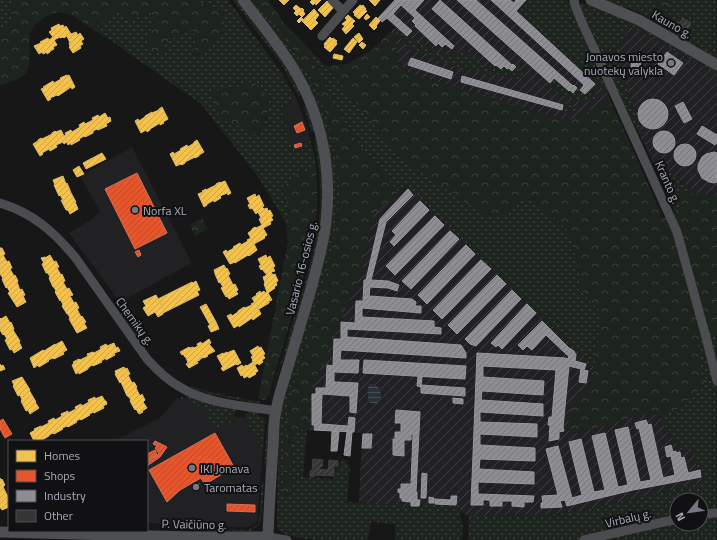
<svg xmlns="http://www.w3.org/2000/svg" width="717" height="540" viewBox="0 0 717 540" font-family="'Titillium Web',sans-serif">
  <defs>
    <pattern id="industrial-furrows" width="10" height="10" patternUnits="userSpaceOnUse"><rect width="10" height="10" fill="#212123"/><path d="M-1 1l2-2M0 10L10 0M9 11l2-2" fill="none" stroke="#3e3f41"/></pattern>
    <pattern id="grass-dots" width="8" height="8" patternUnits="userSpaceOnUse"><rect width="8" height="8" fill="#1d241e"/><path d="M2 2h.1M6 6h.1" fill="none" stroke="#3b413d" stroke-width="1.8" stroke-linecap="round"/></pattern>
    <pattern id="forest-crowns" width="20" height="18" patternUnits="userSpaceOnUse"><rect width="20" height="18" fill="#1d241e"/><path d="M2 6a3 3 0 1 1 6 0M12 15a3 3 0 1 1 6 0" fill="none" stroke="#3b413d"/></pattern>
    <pattern id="water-rules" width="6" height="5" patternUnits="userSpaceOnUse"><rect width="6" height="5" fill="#2a3239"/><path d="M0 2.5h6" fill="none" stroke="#464d54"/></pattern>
    <pattern id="homes-hatch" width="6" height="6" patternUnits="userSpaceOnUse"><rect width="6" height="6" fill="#f2c14e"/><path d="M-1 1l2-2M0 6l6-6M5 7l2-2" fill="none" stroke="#cca549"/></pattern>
    <pattern id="shops-hatch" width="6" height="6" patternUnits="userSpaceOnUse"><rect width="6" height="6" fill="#e4572e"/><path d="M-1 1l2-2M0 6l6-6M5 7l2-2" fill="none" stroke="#b84e30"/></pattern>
    <pattern id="industry-hatch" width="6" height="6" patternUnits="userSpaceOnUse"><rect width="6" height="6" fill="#8d8d92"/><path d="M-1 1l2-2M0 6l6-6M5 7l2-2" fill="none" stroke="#76777b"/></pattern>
    <pattern id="building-hatch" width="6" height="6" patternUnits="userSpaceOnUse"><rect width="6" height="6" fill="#353536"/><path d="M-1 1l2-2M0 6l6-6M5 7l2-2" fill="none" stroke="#4f5051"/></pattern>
  </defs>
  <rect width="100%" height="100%" fill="#171717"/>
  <g fill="#212123">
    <polygon points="297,100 309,133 310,140 304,142 304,149 295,152 287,131 286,122 280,108"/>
    <polygon points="132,147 192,263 120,302 69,233 92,219 100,211 80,176"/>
    <polygon points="177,398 203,408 231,422 234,416 245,418 263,451 257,522 248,527 200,526 187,524 147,523 147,441 114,441 160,418"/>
  </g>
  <g fill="url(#industrial-furrows)" fill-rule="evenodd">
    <path d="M396 0H528L518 12 559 48 607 93 610 99 574 119H562L408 73 397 60 395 27 382 16ZM398 29 406 38 416 40 423 43 438 53 447 56 454 55 458 53 487 68 497 65 501 69H507L512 71 521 70 524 75 518 79 503 75 489 74 476 70 459 67 439 61 428 53H420ZM554 79 569 91 573 93 580 90 585 94 594 92 577 100 569 98 571 95Z"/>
    <polygon points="630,27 659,41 717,75 717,196 697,194 650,156 643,138 616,55"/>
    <polygon points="406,185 594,366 587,393 576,398 571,414 569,428 570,433 573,434 641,415 659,415 669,435 684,449 694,453 697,467 702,470 704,482 580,511 545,515 469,516 460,512 460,506 420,504 420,507 400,507 400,505 359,503 362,433 307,430 311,391 361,274 373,216"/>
  </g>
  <g fill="url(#grass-dots)" fill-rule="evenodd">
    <polygon points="0,0 15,0 10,10 14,17 0,36"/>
    <path d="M194 0H228L279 69 297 100 280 108 286 122 287 131 295 152 304 149V142L310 140 314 155 316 169 302 172 286 187 289 216 286 223 257 175 201 104 116 44 94 30 112 13 121 6 135 19 147 11 151 12 155 20 148 39 162 53 166 43 183 31 191 30 193 31 196 39 193 55 225 13ZM269 101 266 119 258 134H253L244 126Z"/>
    <polygon points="233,0 237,0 285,64 300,92 301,94 299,97 281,64"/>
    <path d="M248 0H256C277 28 301 56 316 88 328 116 338 154 339 185 340 227 329 267 317 307 308 336 300 365 291 395 284 430 284 464 283 500L287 474V468L291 465 295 428 307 430 303 477 334 479 336 467H339L340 462 344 460H346L350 468 347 502 400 505 401 507H420V503L460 506V512L463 528 461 540H395V524L371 522 368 540H322L305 539 284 534 279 530 277 524 279 427 283 402 324 260 329 239 332 215 323 126Z"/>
    <polygon points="528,0 566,0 568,2 586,4 619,17 641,27 717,71 717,75 659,41 630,27 616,55 643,138 650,156 697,194 681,192 681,205 675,212 650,156 616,88 607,93 559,48 517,12"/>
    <polygon points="606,0 717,0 717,60 669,31 651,19 634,10 618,6 605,1"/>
    <path d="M398 29 406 38 416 39 423 43 438 53 447 56 454 55 463 48 482 65 487 68 493 65 495 66 496 65 501 69 504 66 507 69 509 68 512 71 516 67C520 70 524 72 523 78L518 79 503 75 489 74 476 70 459 67 439 61 428 53H420L412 51 405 45 397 30Z"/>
    <polygon points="313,53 326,66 403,160 501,216 523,199 534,200 566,229 574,245 582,288 587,298 598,309 602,319 594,366 406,185 398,192 359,144 333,105 319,71 310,60 309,56"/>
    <path d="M554 78 568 91 570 90 573 93 577 88 585 94 595 92 596 100C587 103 578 101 569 98L571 95 569 94 565 97 550 86V83Z"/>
    <path d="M564 102 575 108V111C570 114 567 114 562 110Z"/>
    <polygon points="304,105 307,107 314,130 312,132 303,106"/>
    <path d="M314 140 316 141 319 144 324 203 317 251 290 343 281 365 270 399C279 369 288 338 297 308 304 285 312 261 316 237 323 205 321 172 314 140Z"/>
    <polygon points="121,311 141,339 139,340 121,314"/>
    <path d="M708 325 713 330 717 331V540H468L469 516 545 515 580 511 704 482 702 470 697 467 694 453 684 450 669 435 659 415 673 412 706 384 707 381 698 370 699 356 697 337 699 328ZM677 500H701V524H677Z"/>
    <polygon points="191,386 210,392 261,402 260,404 209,394 190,387"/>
    <polygon points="187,395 237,410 231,422 215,429 203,408 180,399 181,397 185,398"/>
    <polygon points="249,411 259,412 258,416 262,417 265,420 263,451 245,418 246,414"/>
    <polygon points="268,416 270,418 271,426 266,464 264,465"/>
    <path d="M262 480 264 483 261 521C259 526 255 529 250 531L190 530H188L186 528V526L199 529 248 530 259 523Z"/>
  </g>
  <g fill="url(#forest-crowns)">
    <path d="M15 0H194L225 13 222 31 204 51 197 56 193 55 196 39 193 31 191 30 183 31 166 43 162 53H153L149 51 148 38 155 20 151 12 147 11 128 23 122 18 121 6 112 13 94 30C76 18 63 4 42 19 36 23 31 28 30 35 29 43 31 63 28 69 24 78 9 84 0 85V36L14 17 10 10Z"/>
    <path d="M256 0H268L284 23 313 53 309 56 310 60 319 71 333 105 359 144 398 192 373 216 361 274 311 391 307 430 295 429 291 465 287 468V474L291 475 290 495 285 501 283 500C284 464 284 430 291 395 300 365 308 336 317 307 329 267 340 227 339 185 338 154 328 116 316 88 301 56 277 28 256 0Z"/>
    <polygon points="653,0 674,0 665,10"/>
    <path d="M395 27 397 60 408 73 562 119H574L610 99 663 218 675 212 681 205V192L717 196V331L713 330 708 325 699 328 697 337 699 356 698 370 707 381 706 384 673 412 659 415H641L573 434 570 433C566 422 572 408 576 398L587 393 594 366 602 319 598 309 587 298 581 288 574 245 566 229 534 200 523 199 501 216 493 218 484 215 403 160 326 66 347 64 372 50Z"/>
    <path d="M252 82C277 96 269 114 257 134H253L244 126H232L220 117 211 96 213 91Z"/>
    <path d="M316 169 317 189V206L314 238 302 280 268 397C265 401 262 400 258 399L288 241 286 223 289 216 285 187C295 173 299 172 316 169Z"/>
    <polygon points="202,218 208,229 195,236 190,225"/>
  </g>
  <path fill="url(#water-rules)" d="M372 384C388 388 380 411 368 401V388L369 385Z"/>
  <g fill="url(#homes-hatch)" stroke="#dcbb6e">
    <polygon points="279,0 289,0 284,5"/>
    <polygon points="312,0 321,0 316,5 315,3 313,5 310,2"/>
    <polygon points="369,0 380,0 375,6"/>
    <polygon points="327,1 329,3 330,2 333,5 332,6 333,8 325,17 318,10"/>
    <polygon points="296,5 301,9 302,8 304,10 303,11 305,14 302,17 299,14 297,16 294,13 296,11 293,8"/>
    <polygon points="360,5 362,6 363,5 366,9 365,10 367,11 359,19 354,15 355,14 353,12"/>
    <polygon points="314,9 319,15 315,20 318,23 311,30 302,21"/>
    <polygon points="367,14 370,17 366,20 364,18"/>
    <polygon points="348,15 355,21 352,24 354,26 346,34 342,29 345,26 342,24 347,20 345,18"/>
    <polygon points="301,17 303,19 299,23 297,21"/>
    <polygon points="376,17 380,21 376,26 377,27 374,30 369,25"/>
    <polygon points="59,24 60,26 63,25 65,28 66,26 71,34 76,32 78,35 80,33 84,39 81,41 83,44 80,46 81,48 73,53 69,47 70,46 69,43 70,43 67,36 64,38 63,37 60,38 60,37 54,40 57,45 53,47 54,49 50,51 50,52 47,54 47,52 43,54 42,52 39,54 34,46 41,43 40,42 48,38 49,40 53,37 49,32 52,30 51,28"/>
    <polygon points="359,33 363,39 359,43 354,37"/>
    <polygon points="330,37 332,39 333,38 337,41 336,42 337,44 330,52 324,47 325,46 324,44"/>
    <polygon points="353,38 357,42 349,53 344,49"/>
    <polygon points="362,42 366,45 363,49 359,45"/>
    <polygon points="334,54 343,56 342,60 333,58"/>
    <polygon points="67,75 67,76 69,75 75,87 72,89 71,87 58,96 57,95 50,98 51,99 48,101 41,89 44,88 43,87 53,81 54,83 61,79 60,78"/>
    <polygon points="162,107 168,119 163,122 164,123 160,125 160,123 150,129 150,130 147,132 146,130 141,133 135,121 138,119 139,121 145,117 145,116 152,112 152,113 159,110 159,109"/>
    <polygon points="105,113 108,118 110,117 111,121 106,124 107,126 98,130 97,129 93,131 93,133 85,137 84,136 79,139 80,140 71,145 71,143 68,145 64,136 66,135 65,133 71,130 72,132 80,127 79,125 84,122 85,124 93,120 92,118 98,115 99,117"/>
    <polygon points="61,130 67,142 64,144 63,142 56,145 57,147 50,151 49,149 42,153 43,154 40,156 33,144 38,141 38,140 41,138 42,139 52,134 52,133 55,131 56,132"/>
    <polygon points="197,140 204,152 199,155 199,156 195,158 195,157 185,162 185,163 182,165 181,164 176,166 170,154 173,152 174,154 181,150 180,149 187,145 188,147 194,143 194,142"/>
    <polygon points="102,153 106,159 86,169 83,163"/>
    <polygon points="79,166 84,174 77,177 73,170"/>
    <polygon points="63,176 66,184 67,183 70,190 70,191 76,202 75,202 78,209 70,214 68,210 66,210 61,200 63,200 60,195 59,196 54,185 55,185 53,180"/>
    <polygon points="225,181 231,193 228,195 227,193 220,196 221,198 214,202 214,200 207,204 207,205 204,207 198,194 203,192 202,191 206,189 206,190 216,185 216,184 220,182 220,183"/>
    <polygon points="255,194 256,197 259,195 264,206 262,207 264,209 267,208 268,211 270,210 273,216 271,217 273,220 270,222 271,224 263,228 267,235 264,237 265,238 254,244 248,233 252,230 252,229 255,227 256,228 262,225 259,219 261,218 258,212 256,214 252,208 250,209 248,205 250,204 247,198"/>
    <polygon points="251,238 257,250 249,256 248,255 235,263 235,262 230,264 223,252 226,250 227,252 234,248 233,247 240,243 241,245 248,241 247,240"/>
    <polygon points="0,248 2,248 5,254 3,255 7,262 9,261 12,268 10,269 14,276 15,275 18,281 17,282 20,290 22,289 25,295 23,296 26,302 17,307 8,293 10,292 7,287 6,288 2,279 3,278 0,274"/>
    <polygon points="50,255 54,262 56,261 59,267 57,268 61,275 62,274 65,281 63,282 67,289 69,288 73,295 70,296 74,303 76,302 79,308 77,309 81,317 82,316 86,322 84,323 87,328 77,333 69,319 70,318 68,314 67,314 62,306 63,305 61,300 60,301 55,292 56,291 54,287 53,287 49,278 50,277 48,273 46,273 42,264 44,263 41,258 45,257 45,258"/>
    <polygon points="266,255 267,258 270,256 275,266 273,268 275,271 271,272 273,275 275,274 278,281 276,282 277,285 274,287 275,288 268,293 272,300 269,301 269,303 259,309 252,298 257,295 256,294 260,291 261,293 264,291 265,293 267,292 264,284 265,283 263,277 267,275 262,269 261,270 259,266 261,265 258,259"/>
    <polygon points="224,265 226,269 227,268 230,274 228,275 233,285 235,284 238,290 236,291 238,294 229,299 227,296 226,297 221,288 223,287 220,282 219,283 215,274 215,273 214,270"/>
    <polygon points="196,281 200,290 197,291 199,295 165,312 158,299 192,282 193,283"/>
    <polygon points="156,295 165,312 163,313 163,314 158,317 155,312 148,316 143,308 146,306 143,301"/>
    <polygon points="255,302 261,314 253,320 252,318 239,327 239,325 234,328 227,316 231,314 232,316 238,312 238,311 244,307 245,308 252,305 251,304"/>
    <polygon points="206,304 216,322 210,325 200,307"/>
    <polygon points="6,316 10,323 11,322 14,329 13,330 20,341 19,342 22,348 14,353 12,349 10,350 5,340 7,339 4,334 3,335 0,330 0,318 1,319"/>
    <polygon points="216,322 219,329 211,332 208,326"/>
    <polygon points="209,339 211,343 209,344 215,351 207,355 208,356 204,358 204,357 200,359 200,360 197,361 198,363 189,368 186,364 188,363 187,360 185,356 185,357 183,354 182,355 180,352 189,347 190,348 193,347 194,348 198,346 197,344 201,342 202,344"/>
    <polygon points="62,341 67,350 63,352 64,354 54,359 53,358 48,360 49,361 39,367 38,365 34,368 30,358 43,350 44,351 55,344 55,345"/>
    <polygon points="114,343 116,348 118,347 120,351 114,353 115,355 106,360 106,358 101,361 102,362 93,366 92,365 88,368 88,369 79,374 79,372 76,374 72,365 74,363 73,362 79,359 80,360 88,356 87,354 93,352 94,353 101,349 100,347 106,344 107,346"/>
    <polygon points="258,346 259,348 261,347 265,354 263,355 265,358 262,360 263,362 259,365 258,363 255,365 252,360 253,360 251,357 253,356 250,351"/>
    <polygon points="234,350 241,363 237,365 236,364 223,371 221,368 223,367 217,356 223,353 223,354 227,352 227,353"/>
    <polygon points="253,362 258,371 255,373 256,374 249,378 248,376 244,378 243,375 241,376 237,368 242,365 243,367 246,365 247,366"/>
    <polygon points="0,364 1,366 3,365 5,369 0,371"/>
    <polygon points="124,367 125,369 127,368 130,374 128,375 132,383 134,382 137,387 136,388 140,396 142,394 145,400 143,402 147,408 142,411 143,412 139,414 136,409 135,410 130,401 131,400 128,396 127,396 121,382 120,383 115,374 116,374 115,371"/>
    <polygon points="22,377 30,390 29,390 36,402 35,402 39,408 30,414 28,410 26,411 21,401 22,400 20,395 18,396 13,386 14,385 12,381"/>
    <polygon points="102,396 105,401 106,401 107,404 103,406 104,408 94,413 94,412 89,414 90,415 81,420 80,419 76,421 77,422 68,427 67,426 62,428 63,429 54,434 53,433 49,435 49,436 40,441 40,440 34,441 30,433 35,430 34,429 41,426 41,427 49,423 48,421 54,418 55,420 62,416 61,414 68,411 68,413 76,409 75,407 81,404 82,406 89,402 88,400 95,397 95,399"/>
    <polygon points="0,478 1,480 2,479 5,485 3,487 8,497 9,496 9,507 2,510 1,508 0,508"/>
  </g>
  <g fill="url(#shops-hatch)" stroke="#d27157">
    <polygon points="302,122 305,130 297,133 294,126"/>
    <polygon points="301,143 302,146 295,148 294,145"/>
    <polygon points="137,173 167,233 135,249 105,189"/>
    <polygon points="139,250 141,255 138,257 135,252"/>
    <polygon points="3,419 12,434 5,438 0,429 0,421"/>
    <polygon points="215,433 234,467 209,482 205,485 201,478 180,490 167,502 149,470"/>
    <polygon points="155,441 167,447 160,457 147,466 147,462 159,454 155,448 157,446 153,444"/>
    <polygon points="155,450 157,455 147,461 147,454"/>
    <polygon points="199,483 200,487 194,490 192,487"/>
    <polygon points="227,504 255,505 255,512 227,511"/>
  </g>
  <g fill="url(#industry-hatch)" stroke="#95979d">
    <polygon points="395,0 424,0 415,10 454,46 452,49 445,44 442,47 438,43 436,46 415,26 416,25 412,21 415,18 401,5 393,14 412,31 407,36 387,18 382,22 378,18"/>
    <polygon points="440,0 512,65 513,64 516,67 512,71 509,68 507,69 504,66 501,69 496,65 495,66 432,9"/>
    <polygon points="457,0 476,0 573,86 574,85 577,88 573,93 570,90 569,91 554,78 550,83"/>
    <polygon points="491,0 510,0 514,3 516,0 526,0 516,11 595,84 585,94 580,90 584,85"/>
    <polygon points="667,52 683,63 674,75 658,64"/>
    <polygon points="411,58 453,72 451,79 408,65"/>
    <polygon points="632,58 641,59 639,76 630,75"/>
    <polygon points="462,76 563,105 562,110 461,82"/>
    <circle cx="653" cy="114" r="15"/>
    <polygon points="683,102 692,119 684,123 675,106"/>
    <polygon points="702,126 717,135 717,143 715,145 697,134"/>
    <circle cx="664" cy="142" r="11"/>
    <circle cx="685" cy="155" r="11"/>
    <polygon points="714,152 717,153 717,182 714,183 709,182 702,178 698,170 698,165 702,157 706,154"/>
    <polygon points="408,189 413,195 386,222 371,280 388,281 399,285 397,291 388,288 370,287 369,296 412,299 416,302 415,306 421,306 421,313 362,308 362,317 434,321 434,327 441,328 441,334 347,329 347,337 461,345 466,353 466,358 341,350 340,360 359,360 358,373 334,372 334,382 358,383 356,413 350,412 350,396 322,394 321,424 348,426 349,417 355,418 354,432 314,430 315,425 312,425 312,394 316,394 316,388 326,388 327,365 333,366 334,339 341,339 341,322 355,323 356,301 363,301 364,280 366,280 380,219"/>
    <polygon points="420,201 429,210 394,246 390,242 396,235 392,231"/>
    <polygon points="435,216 444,225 395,275 386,266"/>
    <polygon points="450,231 459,239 411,289 402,281"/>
    <polygon points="466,245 475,254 427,304 418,295"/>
    <polygon points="481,260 491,269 442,319 433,310"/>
    <polygon points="497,275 506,284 457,334 448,325"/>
    <polygon points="512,290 521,299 476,346 470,344 465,339"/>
    <polygon points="527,304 536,313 502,349 498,345 496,347 491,343"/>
    <polygon points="542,321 569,348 574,351 576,355 575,361 586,364 584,370 588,371 586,383 579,382 581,369 569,366 563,427 564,431 559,432 559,439 549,441 550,425 548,425 549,417 552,417 556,370 483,366 483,377 544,381 543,395 482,391 481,400 543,404 543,416 480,412 480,422 537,424 537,437 480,434 480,445 535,448 535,461 480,459 479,469 534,472 534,484 478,482 478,494 534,496 533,502 524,502 524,507 512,506 512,501 502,501 502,506 490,506 490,500 483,500 483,505 471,505 477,353 565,358 569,359 568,355 566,354 546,335 532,350 527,346 523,350 518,345"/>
    <polygon points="364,360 466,366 465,379 363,373"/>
    <polygon points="418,377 422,377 421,387 417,386"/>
    <polygon points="421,385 465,388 465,396 421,393"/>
    <polygon points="453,398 463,399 463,404 453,403"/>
    <polygon points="396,410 420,412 416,492 417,492 417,500 420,500 419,506 411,506 411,502 402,501 402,498 400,498 400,493 398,492 398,489 401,489 401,484 411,484 413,434 411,434 411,440 404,440 404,456 393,455 393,439 395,439 395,432 401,432 401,423 395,423"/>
    <polygon points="646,420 648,425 651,424 663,478 675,475 671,456 667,457 665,447 671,445 673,452 676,451 676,453 680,452 681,458 684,457 688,473 700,470 701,477 633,490 567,506 565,500 560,501 562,507 541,508 541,503 543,503 542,496 558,495 546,449 558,446 572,498 582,495 569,442 581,439 594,492 605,490 592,436 605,433 618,487 628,485 615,430 628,427 640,482 651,480 639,428 637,429 635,423"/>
    <polygon points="332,431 339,432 337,451 331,451"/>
    <polygon points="347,432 352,432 350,456 344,455"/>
    <polygon points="363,434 372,434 371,448 362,448"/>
    <polygon points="422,473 427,474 426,498 421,498"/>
    <polygon points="451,496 457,496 456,505 435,504 435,499 451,500"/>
    <polygon points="429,497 434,498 434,503 429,503"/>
  </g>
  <g fill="url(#building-hatch)" stroke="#3f4043">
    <polygon points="683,18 691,23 688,28 685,27 682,32 676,28"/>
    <polygon points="313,459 323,460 322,467 319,467 319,469 328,470 329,460 338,461 338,466 334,466 334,476 314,475 314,477 310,476 310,471 312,471"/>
  </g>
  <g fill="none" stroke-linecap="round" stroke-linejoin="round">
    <g stroke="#4b4c50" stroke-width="9">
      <polyline points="332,0 343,11"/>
      <polyline points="574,0 575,5 580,18 677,232 706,337 717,381"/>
      <polyline points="322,36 353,0"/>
      <path d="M0 203C33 213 53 231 75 257L147 359C157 370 167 380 180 387 207 404 245 406 276 411"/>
      <polyline points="701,514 717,513"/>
      <polyline points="268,537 287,540"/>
      <polyline points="584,540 677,519"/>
    </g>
    <g stroke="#4d4f52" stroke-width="11">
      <polyline points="591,0 639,20 717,65"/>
      <path d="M0 532 190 537H268C269 507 271 477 273 447 274 435 273 423 276 411 278 397 283 384 287 370 298 332 311 293 320 254 336 191 327 124 293 68 278 44 260 22 243 0"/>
    </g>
  </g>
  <g fill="#757880" stroke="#111113" stroke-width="1.5">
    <circle cx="671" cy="63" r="4"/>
    <circle cx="135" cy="210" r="4"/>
    <circle cx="192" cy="468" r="4"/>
    <circle cx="196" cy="487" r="4"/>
  </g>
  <g text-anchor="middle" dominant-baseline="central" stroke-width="4" stroke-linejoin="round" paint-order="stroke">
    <g font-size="12" fill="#a8adb8" stroke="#111113">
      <text transform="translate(672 24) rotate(30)">Kauno g.</text>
      <text transform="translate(668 182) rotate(66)">Kranto g.</text>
      <text transform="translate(301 268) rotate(-76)">Vasario 16-osios g.</text>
      <text transform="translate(135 321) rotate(54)">Chemikų g.</text>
      <text transform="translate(628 518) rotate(-13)">Virbalų g.</text>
      <text transform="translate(194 524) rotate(1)">P. Vaičiūno g.</text>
    </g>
    <g font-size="12" fill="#a8adb8" stroke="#111113" text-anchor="start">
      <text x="663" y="56" text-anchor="end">Jonavos miesto<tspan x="663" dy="14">nuotekų valykla</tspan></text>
      <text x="143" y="210">Norfa XL</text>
      <text x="200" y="468">IKI Jonava</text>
      <text x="204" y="487">Taromatas</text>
    </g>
  </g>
  <rect x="8" y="440" width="140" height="92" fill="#111113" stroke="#4d4f55"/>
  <rect x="16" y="450" width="20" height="12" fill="#f2c14e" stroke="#4d4f55"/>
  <text x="44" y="460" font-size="12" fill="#a8adb8">Homes</text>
  <rect x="16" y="470" width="20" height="12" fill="#e4572e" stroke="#4d4f55"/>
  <text x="44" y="480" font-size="12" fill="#a8adb8">Shops</text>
  <rect x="16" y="490" width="20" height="12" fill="#8d8d92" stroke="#4d4f55"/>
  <text x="44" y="500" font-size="12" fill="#a8adb8">Industry</text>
  <rect x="16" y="510" width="20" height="12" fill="#353536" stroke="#4d4f55"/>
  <text x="44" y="520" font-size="12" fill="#a8adb8">Other</text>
  <g transform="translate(689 512) rotate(241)"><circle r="19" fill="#111113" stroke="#4d4f55"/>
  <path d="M0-3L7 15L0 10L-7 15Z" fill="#757880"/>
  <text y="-6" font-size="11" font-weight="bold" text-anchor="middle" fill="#a8adb8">N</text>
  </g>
</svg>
